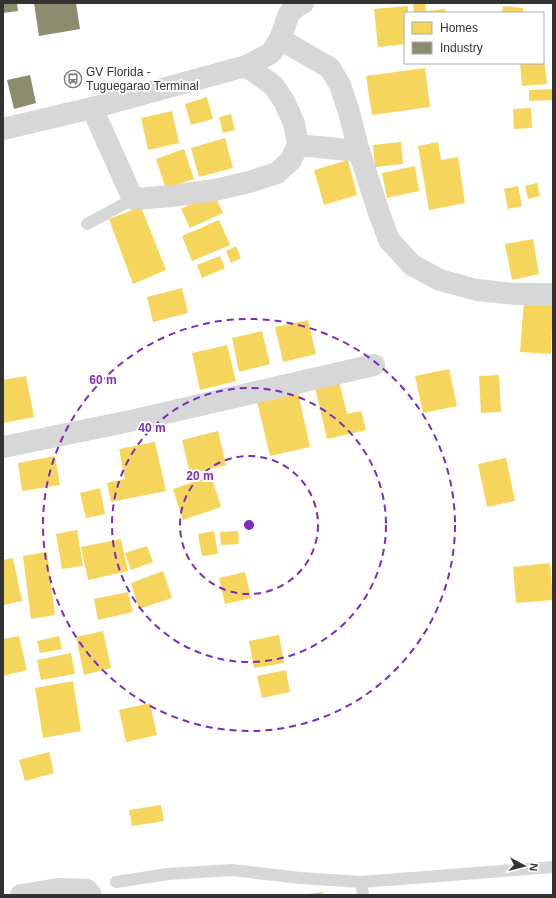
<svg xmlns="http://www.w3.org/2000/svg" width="556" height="898" viewBox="0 0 556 898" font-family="Helvetica,sans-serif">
  <rect width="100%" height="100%" fill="#fff"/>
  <g fill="#f6d55c">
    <polygon points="413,3 425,3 426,11 445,9 446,13 414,13"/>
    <polygon points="408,6 408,13 405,13 405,44 378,47 374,9"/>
    <polygon points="503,6 523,8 523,13 502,13"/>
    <polygon points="543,59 544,59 547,84 522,86 520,63 543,63"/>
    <polygon points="425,68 430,107 372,115 366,76"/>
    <polygon points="553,89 553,100 529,101 529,90"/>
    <polygon points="207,97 213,119 191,125 185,104"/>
    <polygon points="531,108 532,128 514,129 513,109"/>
    <polygon points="172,111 179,143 148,150 141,118"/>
    <polygon points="231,114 235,130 223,133 219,117"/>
    <polygon points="225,138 233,168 199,177 191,148"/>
    <polygon points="401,142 403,164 375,167 373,145"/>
    <polygon points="438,142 441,160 458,157 465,203 429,210 418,146"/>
    <polygon points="184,149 194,179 166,189 156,159"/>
    <polygon points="348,160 357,195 324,205 314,170"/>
    <polygon points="415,166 419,191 387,198 382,173"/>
    <polygon points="537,183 540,196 528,199 525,186"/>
    <polygon points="518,186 522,206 508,209 504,189"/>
    <polygon points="214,193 223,213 190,228 181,209"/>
    <polygon points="141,207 166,270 133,284 109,219"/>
    <polygon points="219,220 230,245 192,261 182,236"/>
    <polygon points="533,239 539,274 512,280 505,244"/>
    <polygon points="236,246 241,258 231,263 226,251"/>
    <polygon points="220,256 225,268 202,278 197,265"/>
    <polygon points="182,288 188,313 153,322 147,297"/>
    <polygon points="524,300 553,301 551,354 520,352"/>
    <polygon points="308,320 316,354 283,362 275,327"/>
    <polygon points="262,331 270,364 239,372 232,338"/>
    <polygon points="227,345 236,381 200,390 192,353"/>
    <polygon points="449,369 457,406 423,413 415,376"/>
    <polygon points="499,375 501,412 481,413 479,376"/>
    <polygon points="26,376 34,417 3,423 3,380"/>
    <polygon points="339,381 347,414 361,411 366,430 327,439 315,387"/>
    <polygon points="298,392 310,447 270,456 257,401"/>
    <polygon points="218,431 226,465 190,474 182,440"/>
    <polygon points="155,442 166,491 111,502 107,483 125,479 119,449"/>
    <polygon points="55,456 60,485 22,491 18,463"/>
    <polygon points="506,458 515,501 487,507 478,464"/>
    <polygon points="211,476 221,507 183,520 173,489"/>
    <polygon points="100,488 105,514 86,518 80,493"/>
    <polygon points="77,530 83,566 62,569 56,534"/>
    <polygon points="214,531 218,554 202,556 198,534"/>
    <polygon points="238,531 239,544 221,545 220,532"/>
    <polygon points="121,539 128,571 88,580 81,547"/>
    <polygon points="147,546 153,562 131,570 125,553"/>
    <polygon points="47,552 55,615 31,619 23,556"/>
    <polygon points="13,558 22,601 3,605 3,560"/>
    <polygon points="550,563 553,600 516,603 513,567"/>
    <polygon points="163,571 172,598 139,609 131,583"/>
    <polygon points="245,572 251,598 225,604 219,578"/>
    <polygon points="128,592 133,612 98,620 94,599"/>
    <polygon points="103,631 111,668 84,675 76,637"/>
    <polygon points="279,635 284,663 254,668 249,641"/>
    <polygon points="19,636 27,670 3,676 3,639"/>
    <polygon points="59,636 62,649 40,653 37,641"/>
    <polygon points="71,653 75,674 41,680 37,660"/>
    <polygon points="286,670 290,692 262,698 257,676"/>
    <polygon points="73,681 81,731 43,738 35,688"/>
    <polygon points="150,703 157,735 126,742 119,710"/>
    <polygon points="49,752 54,773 25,781 19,760"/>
    <polygon points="161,805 164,821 132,826 129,810"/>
    <polygon points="323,892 324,895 308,895 308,894"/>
  </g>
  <g fill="#8c8c6e">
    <polygon points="3,3 17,3 18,11 3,13"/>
    <polygon points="34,3 76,3 80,29 39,36"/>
    <polygon points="30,75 36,103 14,109 7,80"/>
  </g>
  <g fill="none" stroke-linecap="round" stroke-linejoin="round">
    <g stroke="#d7d7d7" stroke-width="12">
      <polyline points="87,224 133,199"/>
      <polyline points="116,882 168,874 232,870 300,878 361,882 553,867"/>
      <polyline points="361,882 363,895"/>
    </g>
    <g stroke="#d7d7d7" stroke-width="22">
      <polyline points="280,39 330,68 340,85 349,112 359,151 380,216 389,240 412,265 440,280 477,290 515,294 553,294"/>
      <polyline points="92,108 133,199 172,196 215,190 249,182 277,173 291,160 298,145 294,123 284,101 273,85 246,66"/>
      <polyline points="3,129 92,108 246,66 271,53 280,39 289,14 296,7 303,3"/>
      <polyline points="298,145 359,151"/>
      <polyline points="3,447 135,420 374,365"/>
      <polyline points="21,895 58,889 87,890 91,895"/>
    </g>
  </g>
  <g fill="none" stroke="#7b2cbf" stroke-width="2" stroke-dasharray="7 5">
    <circle cx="249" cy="525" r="69"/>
    <circle cx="249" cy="525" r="137"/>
    <circle cx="249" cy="525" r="206"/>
  </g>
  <defs>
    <symbol id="bus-ring" viewBox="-11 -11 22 22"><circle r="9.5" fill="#fff" stroke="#7a7a7a" stroke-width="1.5"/><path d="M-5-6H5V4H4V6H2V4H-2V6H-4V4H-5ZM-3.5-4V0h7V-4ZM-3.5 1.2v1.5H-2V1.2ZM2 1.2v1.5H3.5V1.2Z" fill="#7a7a7a"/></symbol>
  </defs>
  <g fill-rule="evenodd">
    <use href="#bus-ring" x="63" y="69" width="20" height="20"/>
  </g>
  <g text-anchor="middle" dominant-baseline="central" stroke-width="4" stroke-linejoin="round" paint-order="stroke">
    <g font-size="12" fill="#333" stroke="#fff" text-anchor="start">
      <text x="86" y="72">GV Florida -<tspan x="86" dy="14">Tuguegarao Terminal</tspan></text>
    </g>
  </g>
  <circle cx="249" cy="525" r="6" fill="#7b2cbf" stroke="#fff" stroke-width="2"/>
  <g font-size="12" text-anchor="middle" font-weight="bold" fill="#7b2cbf" stroke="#fff" stroke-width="4" stroke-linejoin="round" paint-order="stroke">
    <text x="103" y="384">60 m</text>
    <text x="152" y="432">40 m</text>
    <text x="200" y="480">20 m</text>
  </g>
  <rect width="556" height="898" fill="none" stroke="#333333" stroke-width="8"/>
  <rect x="404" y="12" width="140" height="52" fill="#ffffff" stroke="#adadad"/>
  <rect x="412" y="22" width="20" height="12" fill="#f6d55c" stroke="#adadad"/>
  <text x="440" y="32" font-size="12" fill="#333333">Homes</text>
  <rect x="412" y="42" width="20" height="12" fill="#8c8c6e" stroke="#adadad"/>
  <text x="440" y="52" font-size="12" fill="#333333">Industry</text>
  <g transform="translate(524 866) rotate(97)" stroke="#ffffff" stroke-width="3" paint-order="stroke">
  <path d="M0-3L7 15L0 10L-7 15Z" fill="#333333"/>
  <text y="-6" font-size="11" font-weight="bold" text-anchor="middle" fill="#333333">N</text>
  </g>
</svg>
